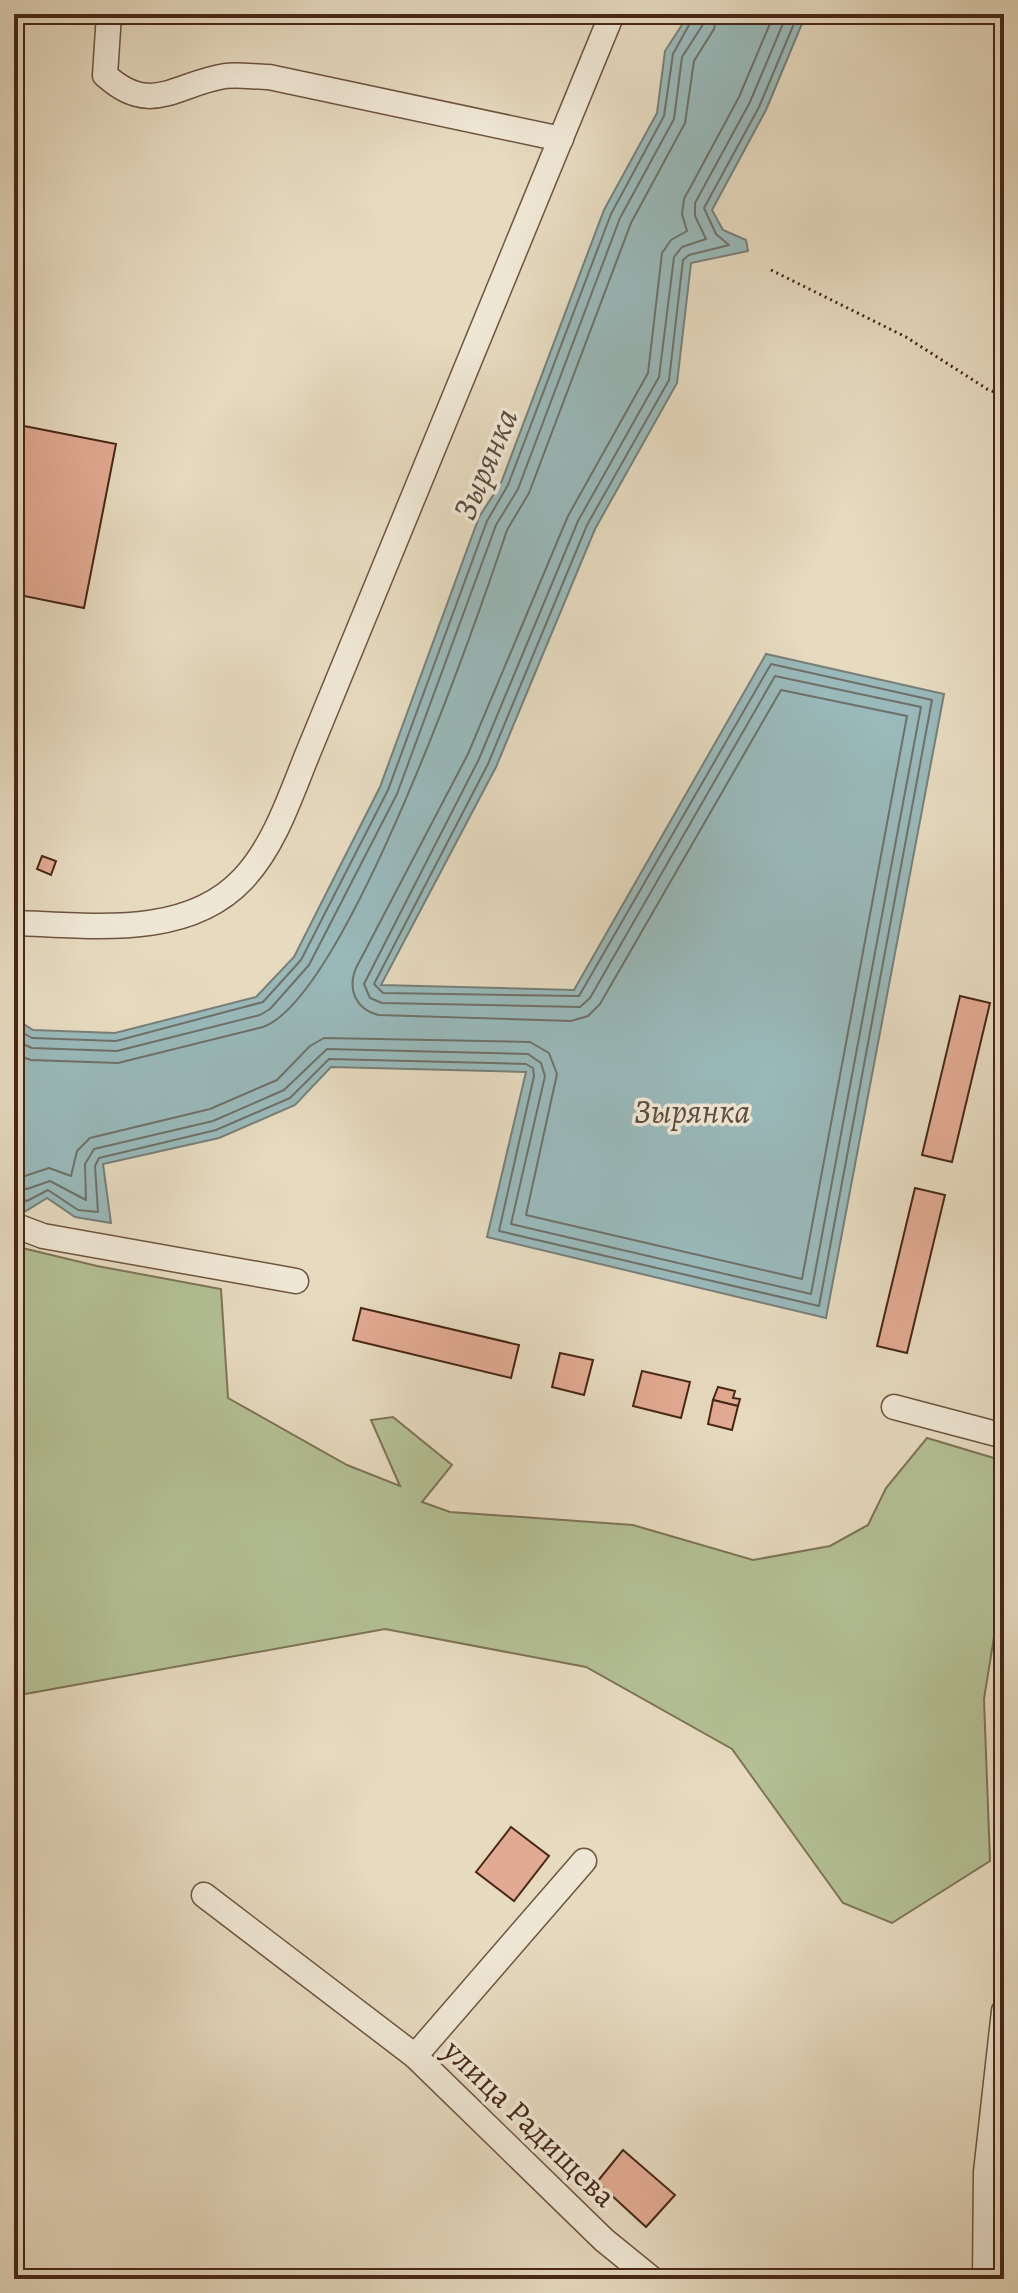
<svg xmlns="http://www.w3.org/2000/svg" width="1018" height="2293" viewBox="0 0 1018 2293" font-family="Alegreya,serif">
  <rect width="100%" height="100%" fill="#e6dabf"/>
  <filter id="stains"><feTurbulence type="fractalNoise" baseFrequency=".0025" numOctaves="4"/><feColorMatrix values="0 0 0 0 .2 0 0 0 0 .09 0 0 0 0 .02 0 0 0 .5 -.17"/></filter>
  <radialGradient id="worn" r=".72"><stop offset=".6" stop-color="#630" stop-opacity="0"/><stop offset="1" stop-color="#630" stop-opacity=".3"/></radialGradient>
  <polygon fill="#b3c094" stroke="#7d7456" stroke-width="2" points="14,1246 97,1266 221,1289 228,1398 347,1465 400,1486 371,1420 393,1417 452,1465 422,1502 450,1512 633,1525 753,1560 830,1546 868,1525 886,1488 927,1438 1004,1461 1004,1569 996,1585 999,1606 984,1699 990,1861 892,1923 843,1903 732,1749 586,1667 385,1629 14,1696"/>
  <polygon fill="#99b9ba" stroke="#787f79" stroke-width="2" points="689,14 806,14 766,110 712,210 723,230 746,240 748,251 691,263 677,383 595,529 496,767 381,985 574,990 766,654 944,694 826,1318 487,1237 526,1072 331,1067 295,1105 219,1138 103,1164 111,1223 75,1217 47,1198 26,1211 14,1203 14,1018 33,1030 115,1033 256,997 294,957 380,787 479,517 501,483 604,210 657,113 665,51"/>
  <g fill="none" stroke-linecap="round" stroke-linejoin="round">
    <g stroke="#707068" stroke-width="2">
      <polyline points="14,1028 32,1038 116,1041 263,1002 301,960 388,790 487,521 508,485 611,214 664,116 673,54 695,14"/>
      <polyline points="14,1040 32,1048 117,1051 260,1015 270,1009 309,965 397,794 496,525 518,489 620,218 674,119 682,57 702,26 705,14"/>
      <path d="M14 1054 31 1060 118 1063 263 1027C346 997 477 621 507 530L529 493 631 223 685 123 694 61 714 29 717 14"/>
      <path d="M14 1175 25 1176 49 1168 71 1176 77 1151 90 1138 210 1109 277 1080 310 1046 324 1038 530 1042 549 1053 557 1074 526 1215 802 1279 907 716 781 690 600 1004 588 1016 571 1021 378 1015C356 1009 347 990 356 968L468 754 568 516 648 373 662 253 671 240 687 231 682 214 684 199 739 97 774 14"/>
      <polyline points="14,1187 27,1189 50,1181 86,1200 85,1164 94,1149 213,1121 284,1090 327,1049 528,1054 541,1063 545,1076 511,1224 811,1294 921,707 775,676 590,998 580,1007 382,1003 370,998 364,984 479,759 578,521 659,377 674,257 682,247 706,239 695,216 695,203 750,102 787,14"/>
      <polyline points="14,1197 27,1201 48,1190 78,1210 98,1212 95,1166 99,1158 216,1130 290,1098 329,1059 526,1064 533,1068 534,1076 499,1231 819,1306 932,700 771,664 579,996 383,993 374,984 488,764 587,525 669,380 683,260 689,255 729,245 716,234 704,208 759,107 798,14"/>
    </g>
  </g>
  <g fill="#e2aa92" stroke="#472717" stroke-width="2">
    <polygon points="19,425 116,444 84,608 14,594 14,451"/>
    <polygon points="42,856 56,861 51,875 37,869"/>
    <polygon points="960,996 990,1003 952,1162 922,1155"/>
    <polygon points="915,1188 945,1195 907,1353 877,1346"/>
    <polygon points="361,1308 519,1345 511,1378 353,1340"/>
    <polygon points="560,1353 593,1360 584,1395 552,1387"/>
    <polygon points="642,1371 690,1382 681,1418 633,1406"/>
    <polygon points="718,1387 735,1391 733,1398 740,1399 738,1406 713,1400"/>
    <polygon points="713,1400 738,1406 732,1430 708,1424"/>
    <polygon points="511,1827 549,1856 514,1901 476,1872"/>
    <polygon points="623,2150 675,2195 646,2227 597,2182"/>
  </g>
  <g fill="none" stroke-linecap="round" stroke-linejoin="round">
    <defs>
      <g id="minor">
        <path d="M109 14 105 75C151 117 175 84 225 76 239 74 255 77 269 77L561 139"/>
        <path d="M14 923C88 925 186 940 243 879 276 844 292 791 310 748L612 14"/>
        <polyline points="14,1225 43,1236 296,1281"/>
        <polyline points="894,1407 1004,1436"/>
        <polyline points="584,1861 415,2056 604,2240 652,2279"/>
        <polyline points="204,1895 415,2056"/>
        <polyline points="985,2279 986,2172 1004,2011"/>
      </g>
    </defs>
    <use href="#minor" stroke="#6f5441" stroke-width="27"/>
    <polyline stroke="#472717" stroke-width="3" stroke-dasharray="2 4" stroke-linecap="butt" points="771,270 906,337 987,389 1004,396"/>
    <use href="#minor" stroke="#efe7d5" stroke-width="24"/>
  </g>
  <g text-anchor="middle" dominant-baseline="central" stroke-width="7" stroke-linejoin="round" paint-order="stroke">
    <g font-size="32" fill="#472717" stroke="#efe7d5">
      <text transform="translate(530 2123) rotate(44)">улица Радищева</text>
    </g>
    <g font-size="34" font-style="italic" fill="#5c4c40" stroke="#efe7d5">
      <text transform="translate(485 464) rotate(-67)">Зырянка</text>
      <text x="692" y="1111">Зырянка</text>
    </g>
  </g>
  <rect width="1018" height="2293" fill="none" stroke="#e6dabf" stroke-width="48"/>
  <rect x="16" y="16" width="986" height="2261" fill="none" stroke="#472717" stroke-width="4"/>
  <rect x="24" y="24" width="970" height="2245" fill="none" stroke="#472717" stroke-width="2"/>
  <rect width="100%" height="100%" filter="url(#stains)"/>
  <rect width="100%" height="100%" fill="url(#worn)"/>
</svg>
